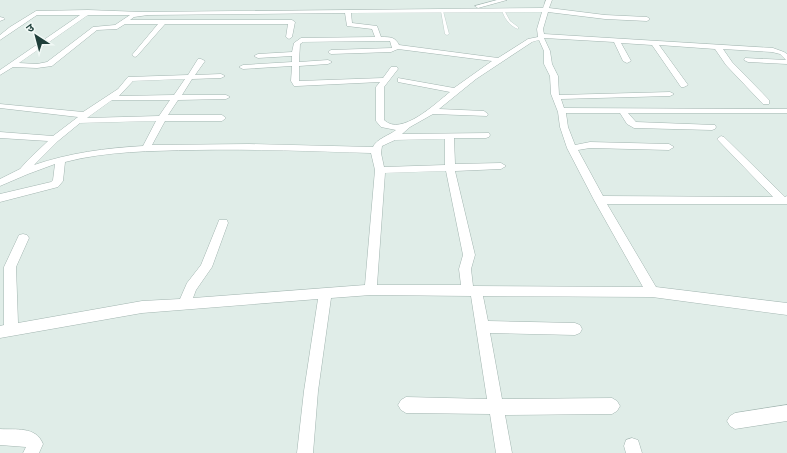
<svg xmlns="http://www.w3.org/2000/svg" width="787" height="453" viewBox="0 0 787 453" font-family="Montserrat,'Noto Sans Devanagari',sans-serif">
  <rect width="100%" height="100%" fill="#e0ede8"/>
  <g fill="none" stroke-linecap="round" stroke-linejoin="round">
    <defs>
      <g id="lane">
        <polygon points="442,10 443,11 449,34 447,35 445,34 441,11"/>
        <path d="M502 10H504L510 21 518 27V29C510 26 504 18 502 10Z"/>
      </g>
      <g id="street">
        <polygon points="497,0 507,0 478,8 475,6"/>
        <path d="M546 0H552L549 8 605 15 647 17 650 19 647 21 605 19 548 12 543 29 544 34 773 48 784 52 787 54V64L748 62 744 60 745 58 786 60 780 54 772 52 723 49 732 62 769 100V104H763L726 65 715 49 659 45 688 85 684 87H681L652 45 621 43 631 61 627 63 623 61 614 42 544 38 550 51 552 64 558 76 559 95 670 92 674 94 670 96 561 99 564 108 787 109V113H628L636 122 715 125 716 127 715 129 712 130 634 128 627 124 620 113H566L568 127 575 145 590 142 669 144 674 147 669 150 590 148 578 150 603 196 773 197 717 139 721 136 724 137 785 197 787 196V204H607L656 287 787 303V315L652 297 483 296 488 321 575 323 580 325 582 329 580 333 575 335 490 333 502 399 612 398 617 401 620 406 617 411 612 414 505 415 512 453H496L490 414 406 413 401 410 398 405 401 400 406 397 487 399 471 296 371 295 331 298 318 391 313 453H297L304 391 318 299 142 313 0 338V326L4 325V267L19 235 23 234 27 235 29 238 16 267 18 323 142 301 180 299 187 283 201 265 218 223 219 220H227L228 223 212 267 196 290 193 298 365 285 375 170 371 153C313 151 254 149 195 150 151 151 107 151 65 162L63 181 58 187 0 202V194L51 182 53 180 55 164 28 174 0 186V179L20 169 28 160 48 141 0 138V132L53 136 78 117 0 108V104L83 112 118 89 128 77 188 75 198 59H201L205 61 195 75 221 74 225 76 221 78 192 79 182 95H226L230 97 226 99 178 100 168 115H222L226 118 222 121H165L152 145 249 144 373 147C376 139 390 135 396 130L381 127 376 121V87L380 82 297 86H294L291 81 292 66 243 69 239 67 243 65 292 62V56L258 58 254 56 258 54 292 52 294 43 301 38 375 37 372 29 347 26 345 13 148 15 134 17 130 20H292L295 22 292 37 289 39 286 37 288 24H165L137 56 135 57 132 55 158 24H125L117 29 97 30 52 66 37 68 13 67 0 75V70L80 15H37L0 40V35L10 27 36 11 88 10 142 12 543 8ZM542 12 537 29 538 37 528 39 498 58 399 45C395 37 391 37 381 37L377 26 352 23 351 13ZM88 15H130L115 25 93 27 47 62 37 64 19 63ZM539 40 544 51V64L550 76 551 94 558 112 560 127 567 148 594 200 643 287 473 286 471 269 475 255 455 171 501 169 506 166 501 163 455 164 454 138H486L489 137 490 135 489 133 402 134 410 127 433 114 487 116 488 114 484 111 439 109 476 79 532 42ZM376 41H390L392 48 331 50 328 52 331 54 391 52 398 49 492 61 454 88 398 78V82L450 92C436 103 401 137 384 120V87L398 69 397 67H391L383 78 299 81V66L328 64 332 62 328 60 299 62 300 44 303 42ZM185 79 174 95 119 96 133 81ZM112 100H170L159 116 87 118ZM156 121 143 146C106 148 69 153 34 165L58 141 80 123ZM445 139V165L384 167 381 153 382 146 395 140ZM446 171 463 255 459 269 461 285H377L385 173Z"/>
        <polygon points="0,17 4,18 5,19 0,21"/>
        <polygon points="787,405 787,421 735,429 730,426 727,421 730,416 735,413"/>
        <path d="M0 429C16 430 36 426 43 444L39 453H23L26 447 0 445Z"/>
        <polygon points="632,438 638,440 642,453 626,453 624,446 626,440"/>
      </g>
    </defs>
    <use href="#lane" stroke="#a2b5b0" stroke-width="0.5"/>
    <use href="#street" stroke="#a2b5b0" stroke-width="1"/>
    <use href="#lane" fill="#fff" fill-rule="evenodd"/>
    <use href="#street" fill="#fff" fill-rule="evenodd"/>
  </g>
  <g transform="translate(36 36) rotate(324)" stroke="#f1f9f6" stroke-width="3" paint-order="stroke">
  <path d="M0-3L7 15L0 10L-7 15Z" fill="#1f3f3a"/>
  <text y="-6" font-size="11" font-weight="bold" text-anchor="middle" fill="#1f3f3a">उ</text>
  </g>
</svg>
